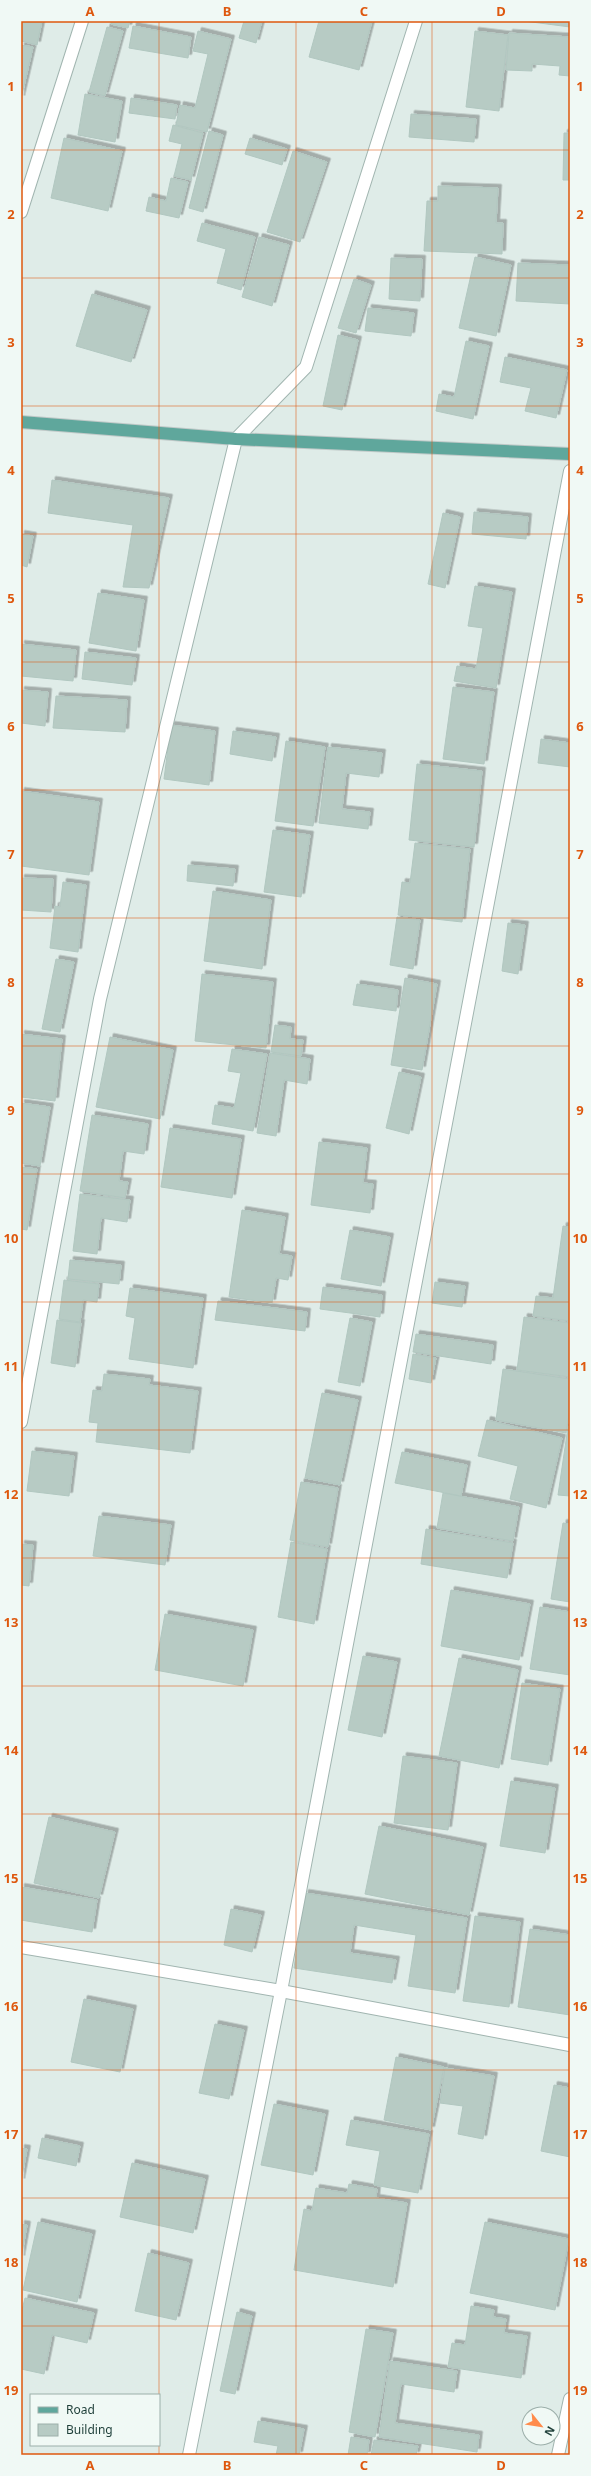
<svg xmlns="http://www.w3.org/2000/svg" width="591" height="2476" viewBox="0 0 591 2476" font-family="'Noto Sans',sans-serif">
  <defs>
    <filter id="shadow"><feDropShadow dx="3.5" dy="-3.5" stdDeviation="0" flood-color="#0004"/></filter>
  </defs>
  <rect width="100%" height="100%" fill="#dfece8"/>
  <g fill="#b7cbc4" stroke="#b1c7c0" filter="url(#shadow)">
    <polygon points="24,21 42,21 37,45 21,41 21,23"/>
    <polygon points="111,21 130,21 128,28 111,24"/>
    <polygon points="244,21 262,21 256,43 239,38"/>
    <polygon points="319,21 372,21 359,70 309,57"/>
    <polygon points="524,21 570,21 570,27"/>
    <polygon points="133,26 191,37 188,58 129,48"/>
    <polygon points="107,27 123,31 105,96 89,92"/>
    <polygon points="198,31 231,39 207,132 176,125 180,105 195,108 208,54 193,51"/>
    <polygon points="475,31 508,35 499,111 466,107"/>
    <polygon points="509,33 570,37 570,76 559,75 560,66 532,64 532,71 506,70"/>
    <polygon points="21,45 33,47 21,99"/>
    <polygon points="85,94 122,101 115,142 78,135"/>
    <polygon points="131,98 177,105 175,119 129,113"/>
    <polygon points="411,114 476,119 474,142 409,137"/>
    <polygon points="173,125 203,133 191,180 174,176 182,144 169,141"/>
    <polygon points="209,131 223,135 203,212 189,208"/>
    <polygon points="564,133 570,133 570,180 563,180"/>
    <polygon points="64,138 122,151 108,211 51,198"/>
    <polygon points="250,138 287,149 282,165 245,154"/>
    <polygon points="293,151 327,162 300,242 267,232"/>
    <polygon points="171,178 188,182 179,218 146,211 149,197 166,201"/>
    <polygon points="438,186 498,188 496,223 503,223 502,254 424,251 427,201 438,201"/>
    <polygon points="202,223 255,237 241,290 217,283 226,249 197,241"/>
    <polygon points="259,237 289,245 272,306 242,297"/>
    <polygon points="475,257 511,265 496,336 459,328"/>
    <polygon points="391,258 422,259 420,301 389,299"/>
    <polygon points="518,263 570,265 570,304 516,301"/>
    <polygon points="354,279 371,285 356,333 338,328"/>
    <polygon points="92,294 147,310 131,362 76,346"/>
    <polygon points="368,308 414,313 411,336 365,331"/>
    <polygon points="338,335 358,340 342,410 323,406"/>
    <polygon points="466,341 489,346 473,419 436,411 439,394 454,397"/>
    <polygon points="505,357 567,370 556,418 525,411 531,388 500,382"/>
    <polygon points="52,480 169,498 149,588 123,587 133,525 48,513"/>
    <polygon points="474,512 528,517 526,539 472,534"/>
    <polygon points="443,513 460,517 445,588 428,584"/>
    <polygon points="21,534 33,536 27,567 21,565"/>
    <polygon points="475,586 512,592 496,688 454,681 457,666 476,669 483,628 468,626"/>
    <polygon points="98,593 144,600 136,651 89,643"/>
    <polygon points="21,644 76,650 73,681 21,676"/>
    <polygon points="85,652 136,658 132,685 82,679"/>
    <polygon points="453,687 494,692 484,764 443,759"/>
    <polygon points="21,690 48,692 45,726 21,723"/>
    <polygon points="56,696 127,700 125,732 53,728"/>
    <polygon points="171,725 215,731 209,785 164,779"/>
    <polygon points="233,731 276,737 272,761 230,754"/>
    <polygon points="541,739 570,743 570,767 538,763"/>
    <polygon points="286,741 325,747 313,826 275,821"/>
    <polygon points="328,747 382,753 379,777 346,773 342,809 370,812 368,829 319,823"/>
    <polygon points="417,764 482,771 474,847 409,840"/>
    <polygon points="21,791 99,802 89,875 21,866"/>
    <polygon points="273,830 310,835 301,897 264,892"/>
    <polygon points="415,843 470,849 462,922 398,915 402,882 410,883"/>
    <polygon points="188,865 235,869 233,886 187,881"/>
    <polygon points="21,878 53,879 51,912 21,910"/>
    <polygon points="63,882 86,885 78,952 50,948 55,906 60,907"/>
    <polygon points="213,891 271,900 262,969 204,961"/>
    <polygon points="397,917 420,920 413,969 390,965"/>
    <polygon points="508,923 525,925 518,974 502,971"/>
    <polygon points="56,959 74,962 60,1032 42,1029"/>
    <polygon points="202,974 273,982 266,1048 195,1041"/>
    <polygon points="405,978 437,984 422,1070 391,1065"/>
    <polygon points="357,984 398,990 396,1011 353,1005"/>
    <polygon points="275,1025 291,1027 290,1039 303,1040 301,1056 271,1052"/>
    <polygon points="21,1034 62,1039 55,1101 21,1097"/>
    <polygon points="110,1037 173,1050 160,1119 96,1107"/>
    <polygon points="232,1049 267,1054 253,1131 212,1124 215,1105 234,1108 241,1073 228,1071"/>
    <polygon points="270,1053 310,1059 307,1084 284,1080 276,1136 257,1133"/>
    <polygon points="399,1072 421,1077 409,1134 386,1128"/>
    <polygon points="21,1103 50,1107 40,1166 21,1163"/>
    <polygon points="92,1115 148,1124 144,1154 123,1151 119,1181 128,1182 125,1198 80,1191"/>
    <polygon points="170,1128 241,1139 232,1198 161,1187"/>
    <polygon points="319,1142 367,1148 363,1183 373,1184 370,1213 311,1205"/>
    <polygon points="21,1167 37,1169 27,1230 21,1229"/>
    <polygon points="80,1194 130,1200 127,1222 101,1218 97,1254 73,1251"/>
    <polygon points="242,1210 285,1217 279,1254 292,1256 288,1280 276,1278 272,1303 229,1297"/>
    <polygon points="563,1226 570,1227 570,1321 533,1316 536,1296 553,1298"/>
    <polygon points="350,1230 390,1237 381,1286 341,1279"/>
    <polygon points="70,1260 121,1265 119,1284 68,1279"/>
    <polygon points="64,1280 99,1284 97,1302 83,1300 80,1322 59,1319"/>
    <polygon points="435,1282 465,1286 462,1307 432,1303"/>
    <polygon points="323,1287 382,1295 380,1317 320,1309"/>
    <polygon points="130,1288 203,1298 193,1368 129,1359 135,1318 126,1316"/>
    <polygon points="218,1301 307,1312 305,1331 215,1320"/>
    <polygon points="524,1317 570,1323 570,1377 517,1370"/>
    <polygon points="350,1318 372,1322 360,1386 338,1382"/>
    <polygon points="57,1320 81,1323 75,1367 51,1363"/>
    <polygon points="416,1334 493,1345 491,1364 413,1352"/>
    <polygon points="413,1354 436,1358 431,1383 409,1379"/>
    <polygon points="503,1369 570,1379 570,1409 566,1433 496,1420"/>
    <polygon points="104,1374 150,1379 149,1385 198,1391 190,1453 96,1442 98,1423 89,1422 93,1390 102,1391"/>
    <polygon points="322,1393 358,1400 340,1485 305,1478"/>
    <polygon points="487,1420 562,1438 546,1508 510,1499 518,1466 478,1456"/>
    <polygon points="568,1427 570,1428 570,1496 558,1495"/>
    <polygon points="32,1451 74,1456 69,1496 27,1491"/>
    <polygon points="402,1452 467,1465 461,1496 395,1483"/>
    <polygon points="301,1482 338,1488 328,1547 290,1540"/>
    <polygon points="443,1493 519,1507 513,1541 437,1528"/>
    <polygon points="99,1516 171,1525 165,1565 93,1556"/>
    <polygon points="563,1523 570,1524 570,1602 551,1599"/>
    <polygon points="426,1529 513,1543 507,1578 421,1564"/>
    <polygon points="291,1542 327,1549 314,1624 278,1617"/>
    <polygon points="21,1544 33,1545 29,1586 21,1585"/>
    <polygon points="451,1590 530,1604 519,1660 441,1646"/>
    <polygon points="540,1607 570,1612 570,1675 530,1669"/>
    <polygon points="165,1614 253,1630 243,1686 155,1670"/>
    <polygon points="363,1656 397,1662 382,1737 348,1730"/>
    <polygon points="459,1658 518,1670 499,1768 439,1756"/>
    <polygon points="522,1683 560,1689 548,1765 511,1759"/>
    <polygon points="403,1756 457,1763 448,1830 394,1823"/>
    <polygon points="511,1781 555,1788 545,1853 500,1846"/>
    <polygon points="49,1817 115,1832 99,1898 34,1883"/>
    <polygon points="379,1826 483,1847 469,1915 365,1894"/>
    <polygon points="21,1887 97,1900 92,1932 21,1920"/>
    <polygon points="305,1893 467,1918 455,1993 408,1986 416,1935 354,1925 350,1953 396,1960 392,1983 294,1968"/>
    <polygon points="231,1909 261,1915 252,1952 224,1945"/>
    <polygon points="475,1916 520,1922 509,2007 463,2001"/>
    <polygon points="530,1929 570,1935 570,2015 518,2007"/>
    <polygon points="84,1999 133,2009 120,2072 71,2062"/>
    <polygon points="215,2024 244,2030 229,2099 199,2093"/>
    <polygon points="396,2057 444,2067 431,2130 384,2120"/>
    <polygon points="445,2068 494,2076 483,2139 458,2134 463,2106 440,2103"/>
    <polygon points="554,2085 570,2088 570,2157 541,2151"/>
    <polygon points="274,2104 325,2114 313,2175 261,2165"/>
    <polygon points="351,2120 429,2134 418,2193 374,2185 380,2151 346,2145"/>
    <polygon points="42,2138 80,2146 76,2166 38,2158"/>
    <polygon points="21,2148 27,2149 21,2182"/>
    <polygon points="132,2163 205,2179 193,2233 120,2217"/>
    <polygon points="349,2184 377,2189 376,2198 407,2203 393,2287 294,2270 304,2209 312,2211 316,2188 347,2193"/>
    <polygon points="38,2222 92,2234 77,2302 23,2290"/>
    <polygon points="485,2222 569,2239 555,2310 470,2293"/>
    <polygon points="21,2224 27,2225 21,2259"/>
    <polygon points="148,2253 189,2263 176,2320 135,2311"/>
    <polygon points="25,2298 94,2313 87,2343 52,2335 44,2374 21,2369 21,2314"/>
    <polygon points="471,2306 494,2310 493,2317 506,2319 504,2333 527,2336 521,2378 448,2367 452,2343 465,2345"/>
    <polygon points="237,2312 252,2316 235,2394 220,2391"/>
    <polygon points="366,2329 393,2333 375,2437 349,2432"/>
    <polygon points="390,2361 457,2371 454,2392 401,2384 395,2423 479,2435 477,2452 379,2437"/>
    <polygon points="258,2421 304,2429 299,2455 276,2455 278,2446 254,2442"/>
    <polygon points="351,2437 369,2440 367,2455 348,2455"/>
    <polygon points="374,2440 418,2446 416,2455 371,2455"/>
  </g>
  <g fill="none" stroke-linecap="round" stroke-linejoin="round">
    <defs>
      <g id="minor">
        <polyline points="21,212 82,21"/>
        <polyline points="21,1422 100,999 236,439 306,367 416,21"/>
        <polyline points="21,1947 281,1991 570,2045"/>
        <polyline points="189,2455 281,1991 570,471"/>
        <polyline points="558,2455 570,2399"/>
      </g>
      <polyline id="major" points="21,422 236,439 570,454"/>
    </defs>
    <use href="#minor" stroke="#a1b5b0" stroke-width="14"/>
    <use href="#major" stroke="#c0c9c8" stroke-width="14"/>
    <use href="#minor" stroke="#fff" stroke-width="12"/>
    <use href="#major" stroke="#5fa79c" stroke-width="12"/>
  </g>
  <path fill="none" stroke="#de580e" stroke-width="1" stroke-opacity="0.55" d="M159 21V2395M296 21V2455M432 21V2455M21 150H570M21 278H570M21 406H570M21 534H570M21 662H570M21 790H570M21 918H570M21 1046H570M21 1174H570M21 1302H570M21 1430H570M21 1558H570M21 1686H570M21 1814H570M21 1942H570M21 2070H570M21 2198H570M21 2326H570M159 2445V2455"/>
  <rect width="591" height="2476" fill="none" stroke="#f0f9f5" stroke-width="44"/>
  <rect x="30" y="2394" width="130" height="52" fill="#f0f9f5" stroke="#9cafaa"/>
  <rect x="38" y="2407" width="20" height="6" fill="#5fa79c" stroke="#9cafaa"/>
  <text x="66" y="2414" font-size="12" fill="#1e3f39">Road</text>
  <rect x="38" y="2424" width="20" height="12" fill="#b7cbc4" stroke="#9cafaa"/>
  <text x="66" y="2434" font-size="12" fill="#1e3f39">Building</text>
  <g transform="translate(541 2426) rotate(120)"><circle r="19" fill="#f0f9f5" stroke="#9cafaa"/>
  <path d="M0-3L7 15L0 10L-7 15Z" fill="#ff8b4b"/>
  <text y="-6" font-size="11" font-weight="bold" text-anchor="middle" fill="#1e3f39">N</text>
  </g>
  <rect x="22" y="22" width="547" height="2432" fill="none" stroke="#de580e" stroke-width="1.5"/>
  <g font-size="13" text-anchor="middle" font-weight="bold" fill="#de580e">
    <text x="90" y="16">A</text>
    <text x="227" y="16">B</text>
    <text x="364" y="16">C</text>
    <text x="501" y="16">D</text>
    <text x="11" y="91">1</text>
    <text x="580" y="91">1</text>
    <text x="11" y="219">2</text>
    <text x="580" y="219">2</text>
    <text x="11" y="347">3</text>
    <text x="580" y="347">3</text>
    <text x="11" y="475">4</text>
    <text x="580" y="475">4</text>
    <text x="11" y="603">5</text>
    <text x="580" y="603">5</text>
    <text x="11" y="731">6</text>
    <text x="580" y="731">6</text>
    <text x="11" y="859">7</text>
    <text x="580" y="859">7</text>
    <text x="11" y="987">8</text>
    <text x="580" y="987">8</text>
    <text x="11" y="1115">9</text>
    <text x="580" y="1115">9</text>
    <text x="11" y="1243">10</text>
    <text x="580" y="1243">10</text>
    <text x="11" y="1371">11</text>
    <text x="580" y="1371">11</text>
    <text x="11" y="1499">12</text>
    <text x="580" y="1499">12</text>
    <text x="11" y="1627">13</text>
    <text x="580" y="1627">13</text>
    <text x="11" y="1755">14</text>
    <text x="580" y="1755">14</text>
    <text x="11" y="1883">15</text>
    <text x="580" y="1883">15</text>
    <text x="11" y="2011">16</text>
    <text x="580" y="2011">16</text>
    <text x="11" y="2139">17</text>
    <text x="580" y="2139">17</text>
    <text x="11" y="2267">18</text>
    <text x="580" y="2267">18</text>
    <text x="11" y="2395">19</text>
    <text x="580" y="2395">19</text>
    <text x="90" y="2470">A</text>
    <text x="227" y="2470">B</text>
    <text x="364" y="2470">C</text>
    <text x="501" y="2470">D</text>
  </g>
</svg>
